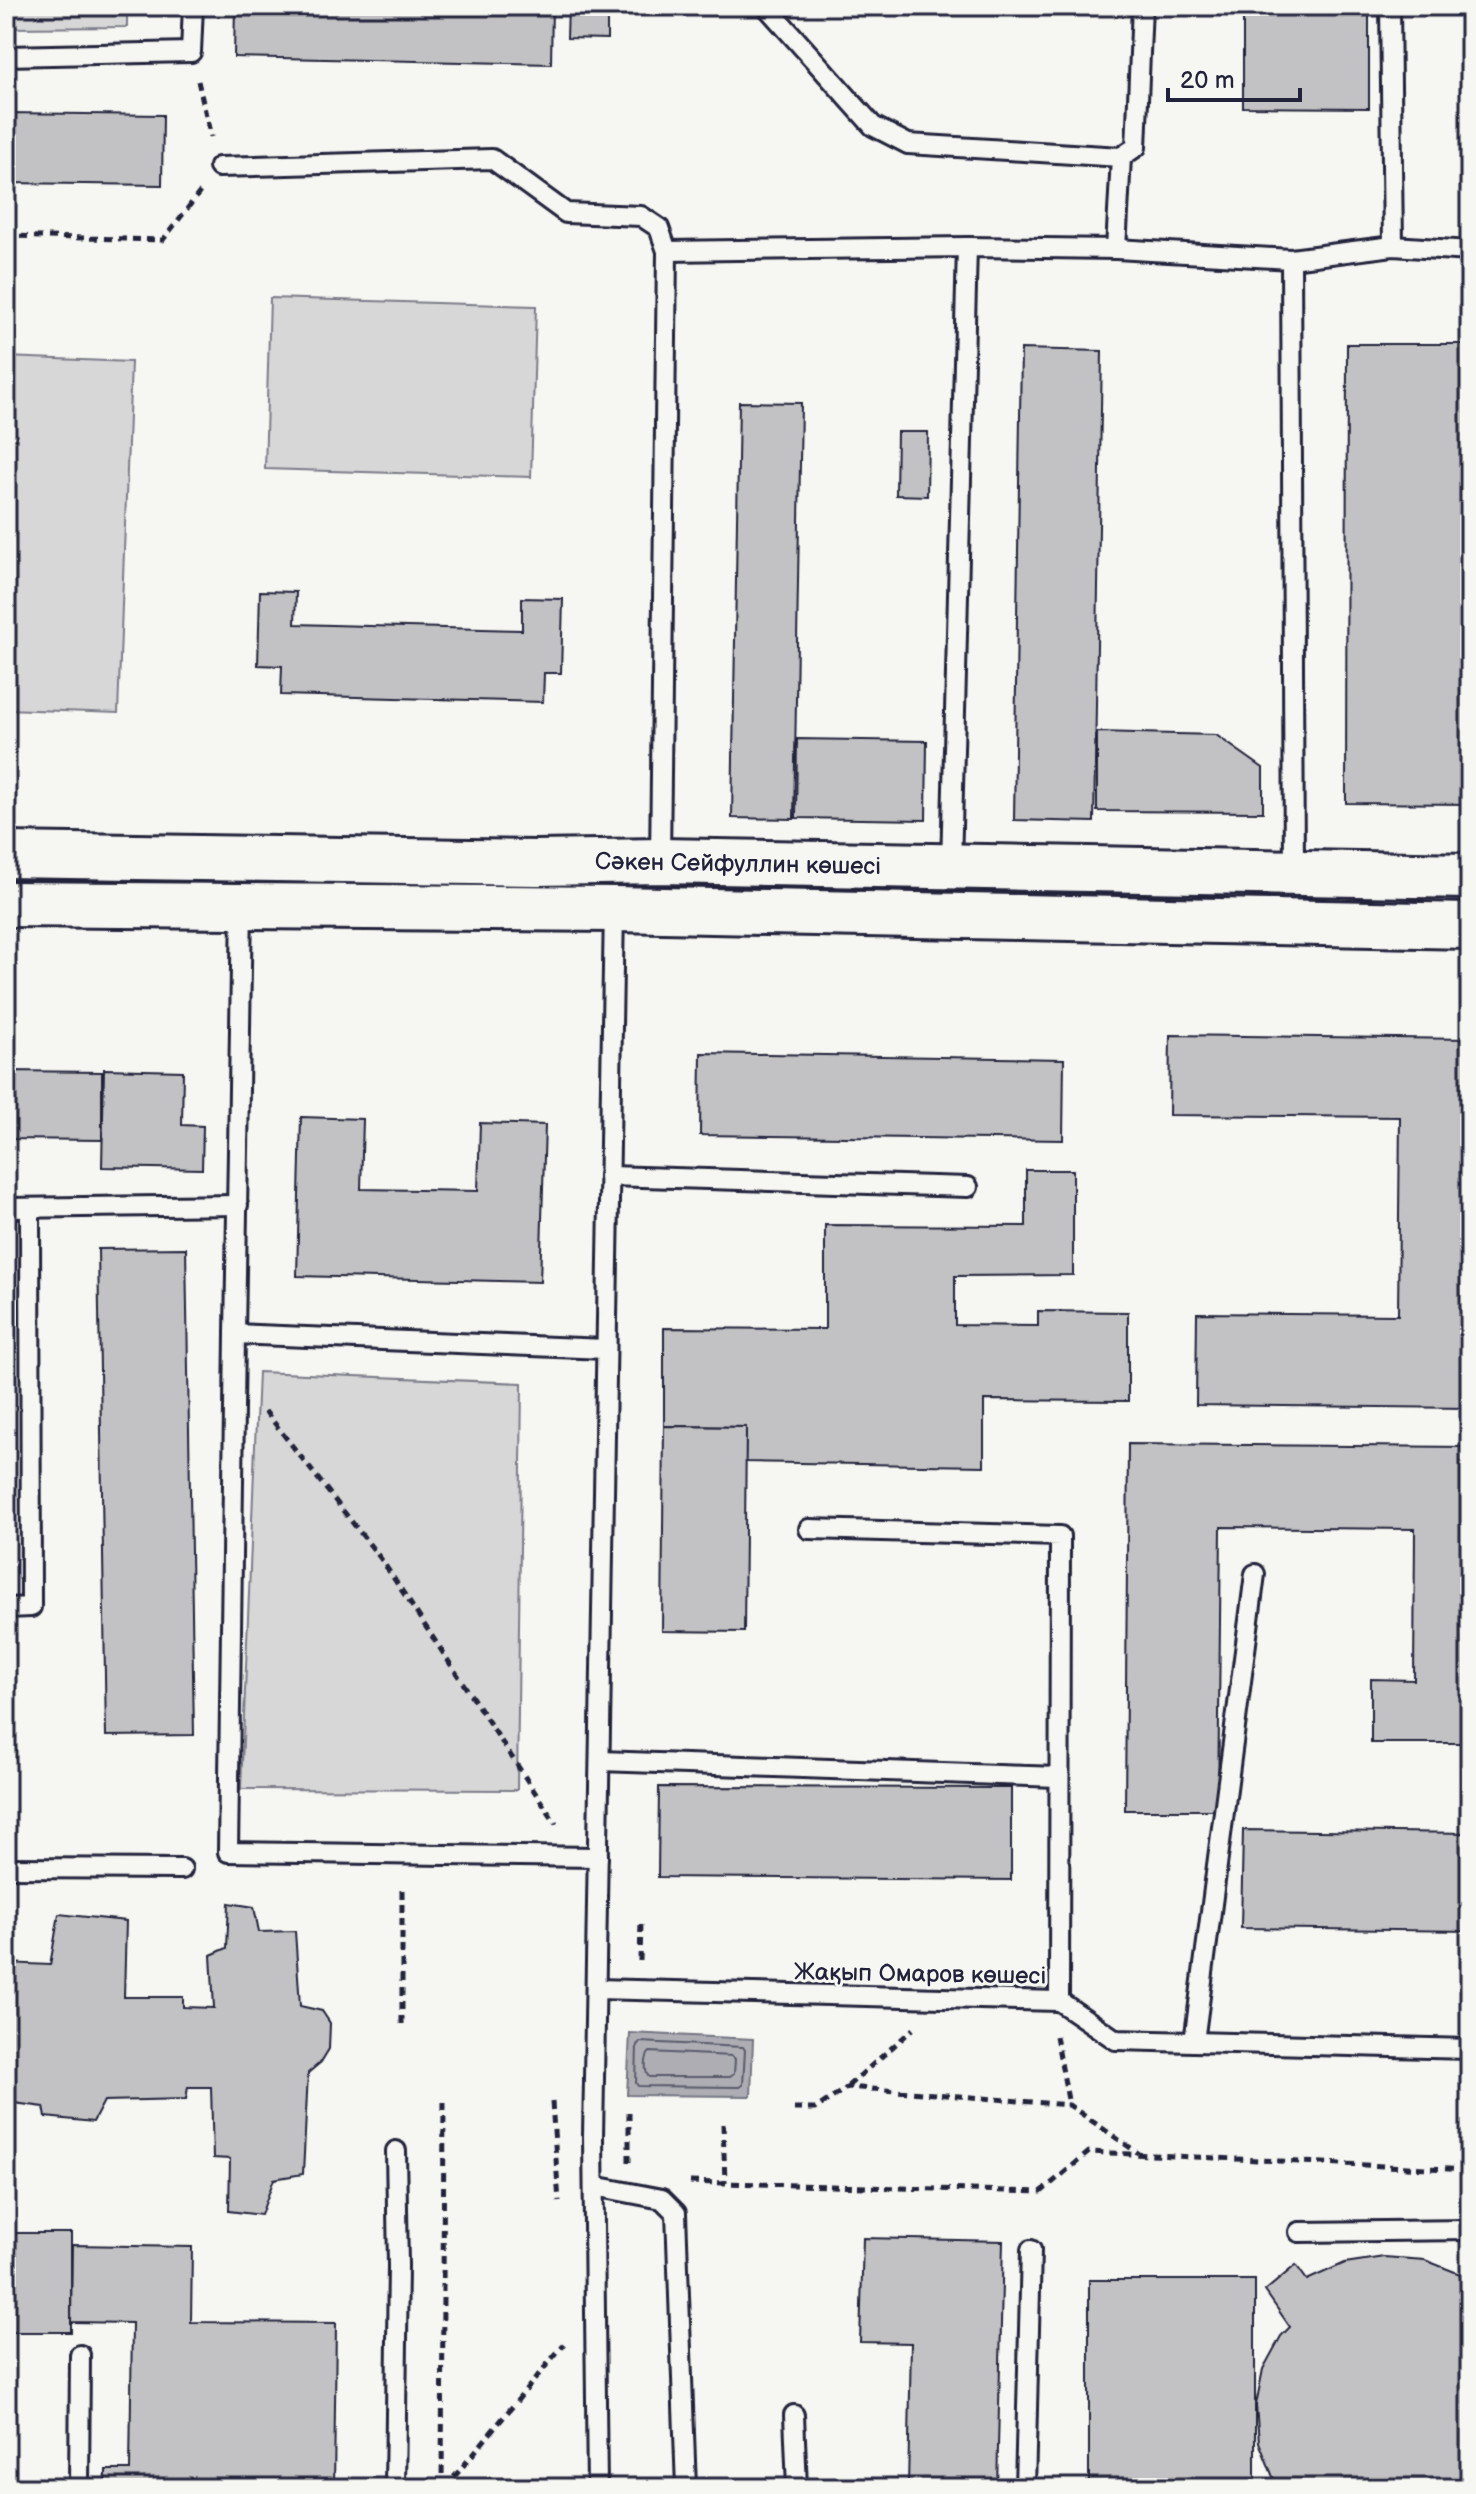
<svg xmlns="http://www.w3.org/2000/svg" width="1476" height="2494" viewBox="0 0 1476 2494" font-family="'Balsamiq Sans',sans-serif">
  <rect width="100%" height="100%" fill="#f6f6f2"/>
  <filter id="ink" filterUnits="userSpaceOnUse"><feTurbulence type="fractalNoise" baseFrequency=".0125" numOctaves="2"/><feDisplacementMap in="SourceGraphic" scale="16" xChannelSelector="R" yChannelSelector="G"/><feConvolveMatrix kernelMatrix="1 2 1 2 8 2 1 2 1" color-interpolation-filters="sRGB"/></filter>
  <g filter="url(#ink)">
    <g fill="#d7d7d7" stroke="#7c7c89" stroke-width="2">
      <polygon points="6,6 127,6 127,27 6,28"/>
      <polygon points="270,298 536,306 531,477 265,469"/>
      <polygon points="6,357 131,362 118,713 6,709"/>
      <polygon points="258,1372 522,1383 517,1790 241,1789"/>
    </g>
    <polygon fill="#adadb3" stroke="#757583" stroke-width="2" points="630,2033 753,2039 751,2096 627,2095"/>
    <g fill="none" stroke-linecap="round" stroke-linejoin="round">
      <g stroke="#5a5a6b" stroke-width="2">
        <polygon points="640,2042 743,2047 745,2050 743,2085 740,2087 638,2086 636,2083 637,2045"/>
        <path d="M650 2052 732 2056 735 2059 734 2074 730 2077H649C644 2072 645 2056 650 2052Z"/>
      </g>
    </g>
    <g fill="#c2c2c4" stroke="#22223b" stroke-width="2">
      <polygon points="235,6 552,6 551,64 234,57"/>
      <polygon points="568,6 607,6 607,39 567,38"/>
      <polygon points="1243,6 1369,6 1369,108 1243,107"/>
      <polygon points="6,113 163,115 162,185 6,183"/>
      <polygon points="1347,344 1470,344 1470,804 1346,803"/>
      <polygon points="1021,349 1102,351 1094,822 1014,820"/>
      <polygon points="739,402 801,403 794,819 732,818"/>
      <polygon points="897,432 928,432 927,496 896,495"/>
      <polygon points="260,591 296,592 295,624 522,630 522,598 563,599 561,673 544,673 543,702 281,695 282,666 258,665"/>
      <polygon points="1097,732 1216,735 1263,768 1263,812 1097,811"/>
      <polygon points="797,739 927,741 926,820 796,818"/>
      <polygon points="1170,1035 1470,1039 1470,1408 1196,1405 1197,1313 1398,1315 1400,1117 1169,1115"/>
      <polygon points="701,1053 1064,1059 1063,1140 700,1135"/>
      <polygon points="104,1069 183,1071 182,1125 203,1126 202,1169 102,1167"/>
      <polygon points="6,1071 102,1072 102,1140 6,1139"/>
      <polygon points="301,1117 363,1119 361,1189 478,1191 480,1123 545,1125 540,1282 297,1276"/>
      <polygon points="1026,1170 1073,1170 1073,1275 955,1276 955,1325 1038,1326 1038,1311 1128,1312 1128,1401 984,1400 984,1466 745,1462 746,1427 664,1426 664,1328 825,1329 825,1225 1026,1226"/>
      <polygon points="186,1248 194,1735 106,1736 98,1249"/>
      <polygon points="664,1426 746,1427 744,1632 662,1631"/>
      <polygon points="1128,1444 1470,1447 1470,1743 1371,1743 1371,1679 1414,1680 1415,1529 1221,1527 1218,1810 1125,1810"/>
      <polygon points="659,1787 1011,1788 1011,1880 658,1877"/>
      <polygon points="1243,1830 1470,1833 1470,1931 1241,1928"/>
      <polygon points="229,1903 254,1907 259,1932 295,1931 300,2006 322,2011 330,2023 329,2049 321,2062 308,2073 303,2174 274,2179 261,2215 229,2211 230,2159 213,2158 211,2087 188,2087 186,2099 104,2101 93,2122 46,2117 44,2107 6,2102 6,1963 50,1965 59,1914 126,1921 124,1997 183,1997 183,2007 214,2008 211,1955 227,1948"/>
      <rect x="6" y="2233" width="65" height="99"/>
      <polygon points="863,2238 1003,2241 997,2488 908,2488 911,2343 860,2342"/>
      <polygon points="72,2245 192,2247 191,2322 336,2323 334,2488 106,2488 106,2470 130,2470 132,2323 71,2322"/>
      <polygon points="1384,2257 1425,2260 1470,2278 1470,2488 1281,2488 1273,2477 1259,2442 1256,2405 1263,2369 1281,2336 1290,2327 1265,2291 1296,2265 1307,2280 1345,2263"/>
      <rect x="1089" y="2280" width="166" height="208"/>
    </g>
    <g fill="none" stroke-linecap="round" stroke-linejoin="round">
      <defs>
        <g id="service">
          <polyline points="766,6 873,126 908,144 1121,157 1136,147 1142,6"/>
          <polyline points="1390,6 1393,246"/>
          <polyline points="6,56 191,52 193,6"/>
          <polyline points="219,167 492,159 566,213 641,216 659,228 667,251 660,861"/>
          <polyline points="1116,249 1121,157"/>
          <polyline points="667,251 967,247 1116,249 1291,259 1393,246 1470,251"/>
          <polyline points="1291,259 1294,872"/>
          <polyline points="951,866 967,247"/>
          <polyline points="242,906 235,1334 606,1349"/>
          <polyline points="609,1176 968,1187"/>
          <polyline points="6,1208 238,1205"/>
          <polyline points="235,1334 228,1852 598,1857"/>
          <polyline points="809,1529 1060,1536 1059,2001"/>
          <polyline points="6,1608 31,1607 30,1208"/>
          <polyline points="600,1761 1059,1777"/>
          <polyline points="6,1868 182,1869"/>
          <polyline points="596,1989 1059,2001 1116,2040 1470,2049"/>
          <polyline points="1194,2042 1255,1574"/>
          <polyline points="594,2186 662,2199 676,2213 686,2488"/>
          <polyline points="1299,2232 1470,2230"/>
          <polyline points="794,2415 797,2488"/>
          <polyline points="79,2488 80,2355"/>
          <polyline points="395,2488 398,2266 396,2151"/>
          <polyline points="597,2488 593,2137 614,909"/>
          <polyline points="1025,2488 1031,2250"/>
        </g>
        <g id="secondary">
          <polyline points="6,855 537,863 660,861 1470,876"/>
          <polyline points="6,904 614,909 1470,926"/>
        </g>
      </defs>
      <use href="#service" stroke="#22223b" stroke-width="24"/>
      <use href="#secondary" stroke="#22223b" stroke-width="50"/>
      <g stroke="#22223b" stroke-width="5" stroke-dasharray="8 6" stroke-linecap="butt">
        <polyline points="198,81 211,137"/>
        <polyline points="6,236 163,240 200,192"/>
        <polyline points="265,1411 381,1559 556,1824"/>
        <polyline points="640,1961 641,1922"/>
        <polyline points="402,2024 402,1885"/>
        <polyline points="1056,2036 1069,2105"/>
        <polyline points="848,2086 913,2029"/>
        <polyline points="552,2102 559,2202"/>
        <polyline points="794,2109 815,2109 848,2087 1069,2105 1138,2153"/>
        <polyline points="723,2124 725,2183"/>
        <polyline points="629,2162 629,2106"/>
        <polyline points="690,2182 1041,2192 1089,2152 1470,2170"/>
        <polyline points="442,2488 444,2098"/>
        <polyline points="445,2488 564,2344"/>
      </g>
      <use href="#service" stroke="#f6f6f2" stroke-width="18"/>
      <use href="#secondary" stroke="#f6f6f2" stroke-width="44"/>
    </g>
  </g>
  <g text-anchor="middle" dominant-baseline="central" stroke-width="6" stroke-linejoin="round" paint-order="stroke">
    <g font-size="24" fill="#22223b" stroke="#f6f6f2">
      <text transform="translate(738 864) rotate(1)">Сәкен Сейфуллин көшесі</text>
      <text transform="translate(920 1974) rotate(1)">Жақып Омаров көшесі</text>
    </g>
  </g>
  <rect width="1476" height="2494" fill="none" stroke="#f6f6f2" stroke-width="32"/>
  <rect x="16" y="16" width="1444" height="2462" fill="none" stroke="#22223b" stroke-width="3" filter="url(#ink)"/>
  <path d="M1168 88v12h132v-12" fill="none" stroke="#22223b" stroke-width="4"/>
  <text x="1180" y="88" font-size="24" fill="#22223b" stroke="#f6f6f2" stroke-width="6" paint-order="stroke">20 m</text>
</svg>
